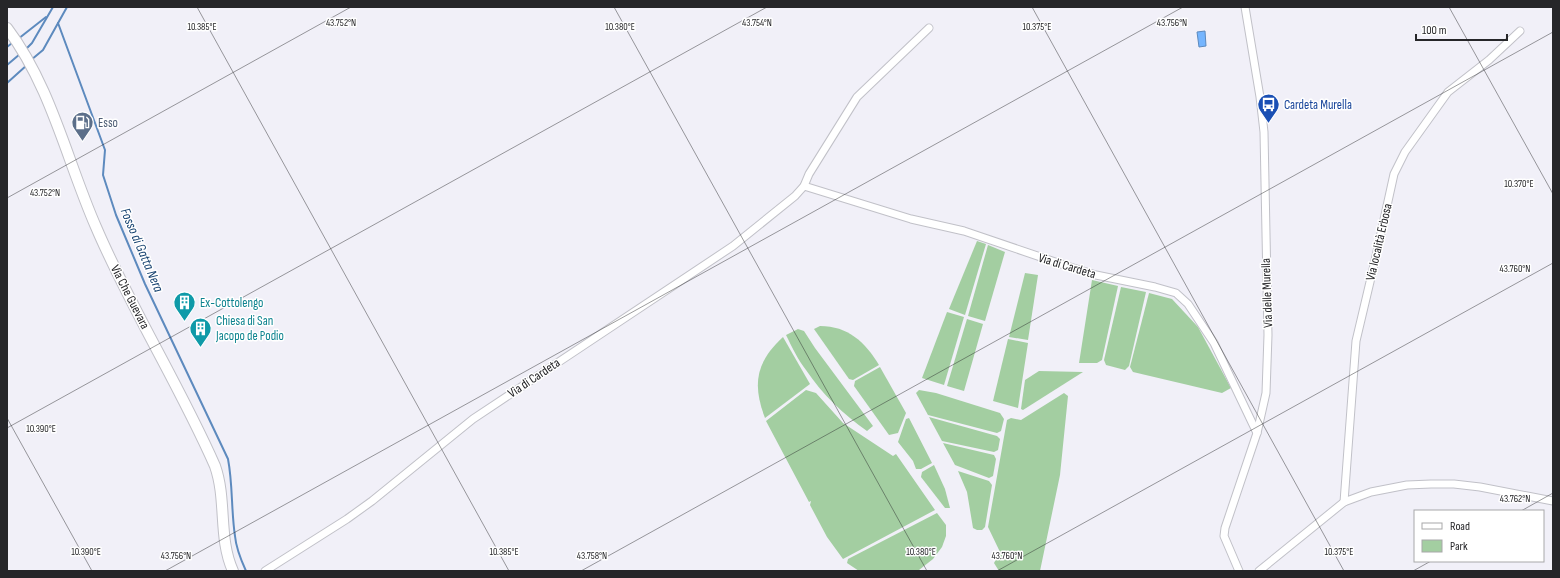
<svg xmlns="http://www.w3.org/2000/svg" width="1560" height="578" viewBox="0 0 1560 578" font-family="'Sofia Sans Condensed',sans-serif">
  <rect width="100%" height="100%" fill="#f1f0f8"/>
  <g fill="#a3cea1">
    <polygon points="977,241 986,244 965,315 949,309"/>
    <polygon points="988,245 1005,252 985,321 968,316"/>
    <polygon points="1025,273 1038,275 1028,340 1009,337"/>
    <polygon points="1092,280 1118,286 1102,360 1097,363 1079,363"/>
    <polygon points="1121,287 1146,292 1129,366 1125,370 1106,365 1104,360"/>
    <polygon points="1149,293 1172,299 1198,327 1231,388 1222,393 1133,372 1130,367"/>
    <polygon points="947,312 964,317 944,385 922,378"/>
    <polygon points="967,319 983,324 964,391 947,386"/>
    <path d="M820 326C848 326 865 342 879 365L853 380 849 379 814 329Z"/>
    <path d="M798 329 804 331 815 348 873 426 867 431C844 415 822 394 806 370 798 360 792 347 786 335Z"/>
    <path d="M783 337 810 384 765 418C752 384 756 362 783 337Z"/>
    <polygon points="1008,339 1028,343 1018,408 993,401"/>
    <polygon points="880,367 906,413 898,433 889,435 854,386 855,381"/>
    <polygon points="1039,371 1083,372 1023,410 1021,409 1025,380"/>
    <polygon points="806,390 816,393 843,423 893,456 896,454 935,510 843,559 827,537 810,505 811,501 809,502 766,421"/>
    <polygon points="919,390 936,393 1000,413 1004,419 1001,431 997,433 928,415 916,393"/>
    <polygon points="1064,393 1068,396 1060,475 1040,571 999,571 994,563 1000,552 988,527 1007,420 1011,418 1021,420"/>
    <polygon points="929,417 997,436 1000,439 998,450 994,452 942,441"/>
    <polygon points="909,418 932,463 921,469 916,469 913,461 898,442 906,419"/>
    <polygon points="943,443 994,455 996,459 993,476 989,478 955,465"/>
    <polygon points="934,465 945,489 950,508 945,508 921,477 922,472"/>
    <polygon points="958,471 989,481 992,485 985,527 982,530 977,530 973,528 967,492"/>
    <polygon points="937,513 946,525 946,536 942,547 933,559 919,570 859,571 847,563 848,559"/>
  </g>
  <polygon fill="#75b5fe" stroke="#5d8abe" points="1205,31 1206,46 1199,47 1197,32"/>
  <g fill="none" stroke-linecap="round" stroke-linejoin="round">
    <g stroke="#5d8abe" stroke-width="2">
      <path d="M58 23 105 150 103 175 116 215 145 284 228 459C233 485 231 510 235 536 236 548 241 560 246 571"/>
      <polyline points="18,39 46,17"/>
      <polyline points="7,47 12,43"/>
      <polyline points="25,50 32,43 53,7"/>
      <polyline points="31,60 43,50 67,7"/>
      <polyline points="7,65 20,54"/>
      <polyline points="7,83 27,65"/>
    </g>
    <defs>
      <g id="street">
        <polyline points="804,186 809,174 857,97 929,28"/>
        <polyline points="1344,502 1356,341 1374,265 1394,174 1405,152 1448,92 1489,60 1520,31"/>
        <polyline points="265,571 347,519 372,501 473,419 733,246 795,196 804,186 911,219 964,231 1067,266 1096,275 1155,287 1176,293 1188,304 1214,343 1257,433"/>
        <polyline points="1239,571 1224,536 1225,528 1257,433 1266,393 1268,335 1264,132 1260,97 1245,7"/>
        <polyline points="1259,571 1344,502 1371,492 1407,485 1431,484 1454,484 1480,487 1553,501"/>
      </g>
      <path id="secondary" d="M7 28C51 86 67 161 96 227 131 309 179 384 215 466 227 500 218 538 233 571"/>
    </defs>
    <use href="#street" stroke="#c1c1c8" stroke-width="9"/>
    <use href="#secondary" stroke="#c1c1c8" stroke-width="12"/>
    <use href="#street" stroke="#fff" stroke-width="7"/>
    <use href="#secondary" stroke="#fff" stroke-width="10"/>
  </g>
  <path fill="none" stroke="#262629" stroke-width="1" stroke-opacity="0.45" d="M197 7 509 571M614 7 927 571M1032 7 1344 571M1449 7 1553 194M7 198 351 7M7 418 92 571M7 428 767 7M1521 511 1553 493M165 571 1183 7M581 571 1553 32M997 571 1553 263M1413 571 1431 561"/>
  <defs>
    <symbol id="bus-pin" viewBox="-11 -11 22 30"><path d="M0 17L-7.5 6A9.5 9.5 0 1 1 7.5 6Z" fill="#1a4fb4" stroke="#fff"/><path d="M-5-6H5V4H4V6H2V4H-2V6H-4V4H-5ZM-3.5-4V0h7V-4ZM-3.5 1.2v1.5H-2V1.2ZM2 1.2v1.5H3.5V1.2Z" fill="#fff"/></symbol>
    <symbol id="fuel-pin" viewBox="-11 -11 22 30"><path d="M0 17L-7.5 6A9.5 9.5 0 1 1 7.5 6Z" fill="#5c6f8a" stroke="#fff"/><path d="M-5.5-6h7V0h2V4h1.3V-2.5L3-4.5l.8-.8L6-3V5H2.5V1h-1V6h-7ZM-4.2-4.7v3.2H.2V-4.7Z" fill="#fff"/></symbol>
    <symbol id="building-pin" viewBox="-11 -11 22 30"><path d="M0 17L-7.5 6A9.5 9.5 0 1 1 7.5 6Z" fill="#0f9aa8" stroke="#fff"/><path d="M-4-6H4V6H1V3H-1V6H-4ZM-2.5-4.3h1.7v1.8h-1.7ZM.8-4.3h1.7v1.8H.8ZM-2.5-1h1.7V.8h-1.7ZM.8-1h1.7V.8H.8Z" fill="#fff"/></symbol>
  </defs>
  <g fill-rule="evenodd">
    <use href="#bus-pin" x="1256" y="92" width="25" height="34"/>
    <use href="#fuel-pin" x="70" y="110" width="25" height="34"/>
    <use href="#building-pin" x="172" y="290" width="25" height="34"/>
    <use href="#building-pin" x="188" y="316" width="25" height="34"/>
  </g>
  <g text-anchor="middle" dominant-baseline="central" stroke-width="3" stroke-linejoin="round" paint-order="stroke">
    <g font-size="13" fill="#164399" stroke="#fff" text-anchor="start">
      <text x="1284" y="105">Cardeta Murella</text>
    </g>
    <g font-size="13" fill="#4e5e75" stroke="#fff" text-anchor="start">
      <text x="98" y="123">Esso</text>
    </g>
    <g font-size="13" fill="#262629" stroke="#fff">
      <text transform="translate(1379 242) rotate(-77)">Via località Erbosa</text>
      <text transform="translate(1067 266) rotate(17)">Via di Cardeta</text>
      <text transform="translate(1267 293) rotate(-92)">Via delle Murella</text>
      <text transform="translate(130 297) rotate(63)">Via Che Guevara</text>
      <text transform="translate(534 378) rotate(-34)">Via di Cardeta</text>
    </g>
    <g font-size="13" fill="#0d838f" stroke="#fff" text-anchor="start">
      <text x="200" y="303">Ex-Cottolengo</text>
      <text x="216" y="321">Chiesa di San<tspan x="216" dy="15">Jacopo de Podio</tspan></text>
    </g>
    <g font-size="14" font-style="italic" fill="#15416f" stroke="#fff">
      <text transform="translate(142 250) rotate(67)">Fosso di Gatta Nera</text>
    </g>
  </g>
  <g font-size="10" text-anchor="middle" fill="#262629" stroke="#fff" stroke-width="3" stroke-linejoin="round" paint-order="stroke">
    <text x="341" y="26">43.752°N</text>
    <text x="757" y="26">43.754°N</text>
    <text x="1172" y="26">43.756°N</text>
    <text x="202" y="30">10.385°E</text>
    <text x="620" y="30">10.380°E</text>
    <text x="1037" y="30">10.375°E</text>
    <text x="1519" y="187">10.370°E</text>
    <text x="45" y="196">43.752°N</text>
    <text x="1515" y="272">43.760°N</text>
    <text x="41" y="432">10.390°E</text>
    <text x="1515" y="502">43.762°N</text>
    <text x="86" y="555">10.390°E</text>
    <text x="504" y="555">10.385°E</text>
    <text x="921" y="555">10.380°E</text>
    <text x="1339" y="555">10.375°E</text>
    <text x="176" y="559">43.756°N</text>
    <text x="592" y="559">43.758°N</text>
    <text x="1007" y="559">43.760°N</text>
  </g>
  <rect width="1560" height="578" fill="none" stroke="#262629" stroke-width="16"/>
  <rect x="1414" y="510" width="130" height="52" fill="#ffffff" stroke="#a8a8a9"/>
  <rect x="1422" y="523" width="20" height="6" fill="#ffffff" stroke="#a8a8a9"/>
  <text x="1450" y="530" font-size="12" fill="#262629">Road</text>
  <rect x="1422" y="540" width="20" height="12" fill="#a3cea1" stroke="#a8a8a9"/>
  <text x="1450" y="550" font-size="12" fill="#262629">Park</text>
  <path d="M1416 34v6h91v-6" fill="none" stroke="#262629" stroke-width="2"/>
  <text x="1422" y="34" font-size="12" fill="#262629" stroke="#ffffff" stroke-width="3" paint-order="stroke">100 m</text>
</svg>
